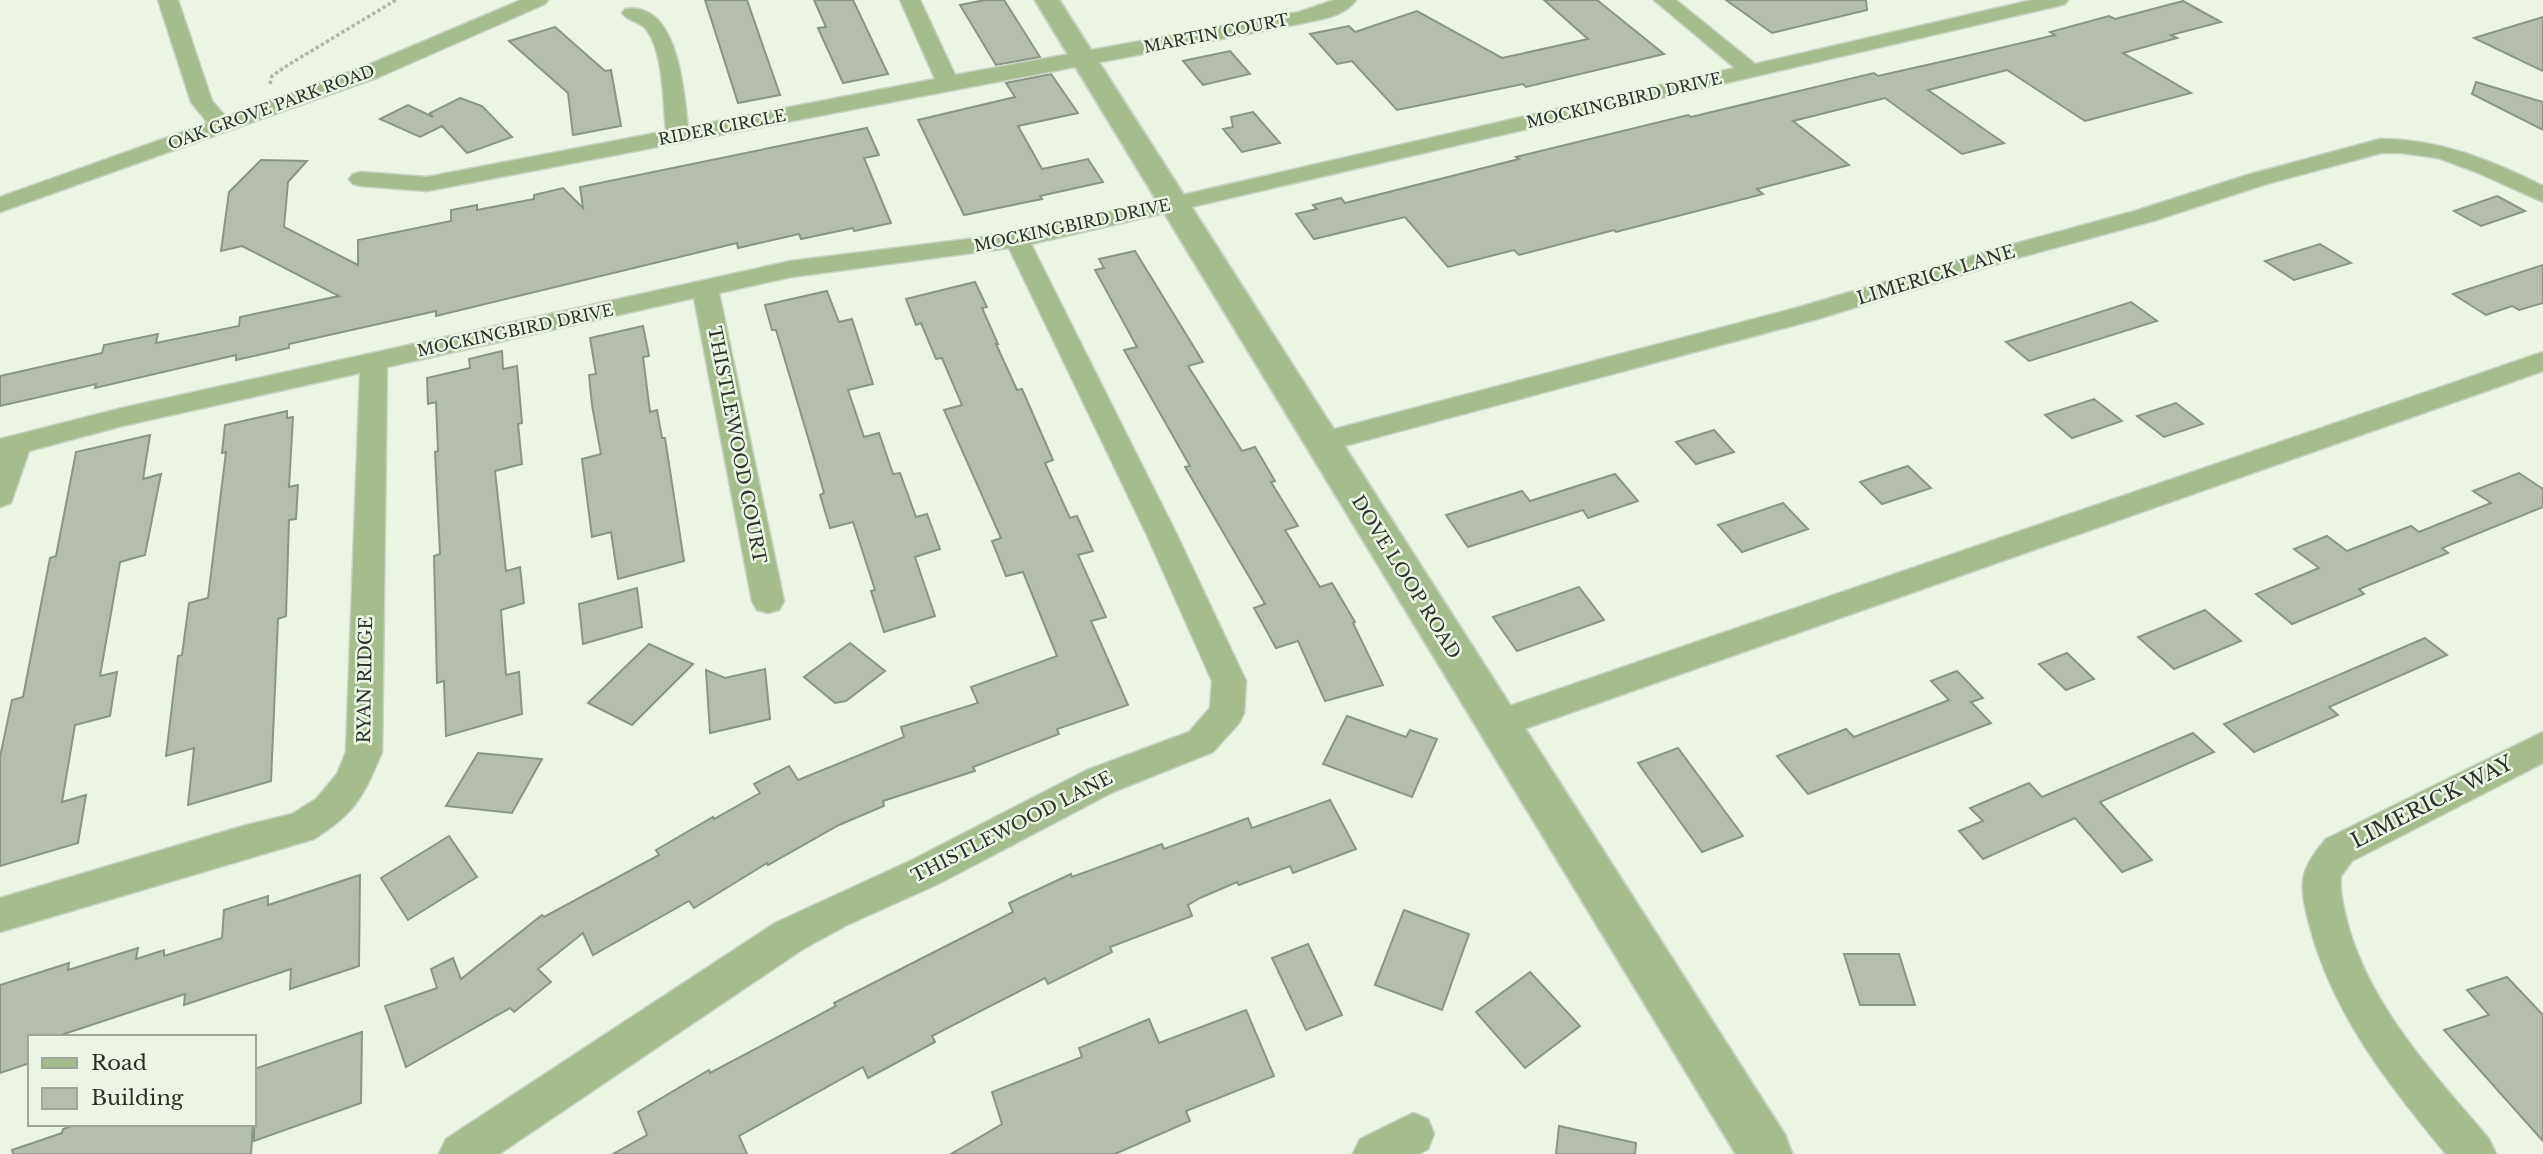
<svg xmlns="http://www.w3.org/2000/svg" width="2543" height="1154" viewBox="0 0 2543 1154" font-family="'Libre Baskerville',serif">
  <rect width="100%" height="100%" fill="#ebf5e2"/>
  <g fill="#b4beab" stroke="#8b9583" stroke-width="2">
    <polygon points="705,0 747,0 780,95 738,103"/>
    <polygon points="814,0 853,0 888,74 843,83 818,28 826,27"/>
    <polygon points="985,0 1004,0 1040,57 996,65 960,5"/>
    <polygon points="1544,0 1597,0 1664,54 1526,87 1523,84 1397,110 1352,61 1337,64 1310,34 1349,26 1355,32 1417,11 1502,58 1588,39"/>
    <polygon points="1726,0 1866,0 1867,10 1772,33"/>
    <polygon points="2183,1 2221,22 2171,35 2177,38 2123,53 2191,93 2085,121 2007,70 1928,90 2004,143 1962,154 1885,98 1793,121 1849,165 1757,189 1763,194 1616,232 1614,230 1519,255 1514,250 1448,267 1405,217 1314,239 1296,214 1317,209 1313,205 1341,198 1345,203 1519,159 1516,157 1688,115 1691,117 1874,73 1878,76 1962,57 2055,35 2050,32 2109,16 2115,19"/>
    <polygon points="2543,17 2543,71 2474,38"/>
    <polygon points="555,27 605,71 611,70 621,126 573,135 568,93 509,41"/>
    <polygon points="1230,51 1250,74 1203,85 1183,61"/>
    <polygon points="1051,74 1078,113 1018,126 1042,169 1088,159 1103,182 1040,196 1042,199 964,215 918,120 1015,97 1006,83"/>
    <polygon points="2476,82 2543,102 2543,130 2472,94"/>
    <polygon points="460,98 482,106 512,137 467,153 442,126 420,137 380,119 408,105 433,117 430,113"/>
    <polygon points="1253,112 1280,143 1242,152 1223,129 1233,127 1231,117"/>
    <polygon points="867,128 879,155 864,158 891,223 854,231 853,228 801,239 799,234 738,248 737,243 436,316 436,311 289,344 289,348 236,360 236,355 95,388 96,384 0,406 0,376 102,353 104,345 158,334 156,343 239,326 240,317 339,296 242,246 221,251 229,192 261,160 307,161 288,182 284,227 358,265 358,240 451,221 451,210 477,205 477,210 534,199 534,195 563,188 583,208 580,187"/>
    <polygon points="2497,196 2525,211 2481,226 2454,211"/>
    <polygon points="2320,244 2351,263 2294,280 2265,261"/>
    <polygon points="1135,251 1203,362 1188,366 1242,451 1255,447 1275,481 1271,482 1298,526 1285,530 1320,587 1332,583 1355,622 1353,623 1383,685 1325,701 1298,641 1276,648 1254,608 1265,604 1185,467 1190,466 1124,350 1137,347 1095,270 1104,268 1099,259"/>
    <polygon points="2543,265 2543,303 2519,310 2512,306 2486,315 2453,294"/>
    <polygon points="975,282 987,307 982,308 998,344 996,344 1017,390 1022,389 1053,460 1045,463 1070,518 1077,516 1093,551 1078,555 1106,617 1091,621 1128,705 1057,729 1059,734 973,767 975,771 883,801 884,806 839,825 768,865 767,863 694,908 689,901 593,955 583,933 538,969 551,982 514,1012 510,1008 406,1067 385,1006 437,988 431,969 453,958 461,979 542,915 544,917 659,855 656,850 713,817 714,819 760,793 754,784 789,766 798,780 904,737 901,727 978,703 971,687 1057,656 1023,572 1006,576 992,541 1001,538 944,410 962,405 942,358 936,359 921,323 916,325 906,299"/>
    <polygon points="827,291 839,322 852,319 873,384 848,390 864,437 879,433 893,474 900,473 916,517 927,514 940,549 915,557 935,616 884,632 871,591 875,590 853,522 830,528 820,495 824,493 812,451 776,330 772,330 765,305"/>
    <polygon points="2131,302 2157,321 2029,361 2006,342"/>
    <polygon points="643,326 649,356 643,357 650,412 657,410 662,438 665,438 684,561 618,579 611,532 592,537 582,459 601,454 592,405 589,375 596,374 590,338"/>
    <polygon points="502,351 503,369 517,366 522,423 518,424 522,464 495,471 506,571 520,567 524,603 501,610 506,675 519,672 522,714 446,736 444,681 437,683 436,640 434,556 440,554 435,452 438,451 436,402 428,404 427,378 470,368 469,359"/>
    <polygon points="2094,399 2122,421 2072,438 2045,415"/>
    <polygon points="2176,403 2203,424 2164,437 2137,416"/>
    <polygon points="287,411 287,418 293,417 289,487 298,485 296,519 289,520 286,616 278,619 271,781 188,805 194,748 166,756 178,656 182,655 189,603 208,598 226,452 222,453 225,425"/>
    <polygon points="1714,430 1734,452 1696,464 1676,442"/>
    <polygon points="150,435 143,479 161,474 145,555 120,562 100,676 117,672 110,716 75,725 62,802 86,795 78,843 0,866 0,757 12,700 23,697 50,558 56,556 76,452"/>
    <polygon points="1908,466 1931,488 1882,504 1860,482"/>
    <polygon points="2519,473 2543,489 2543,507 2442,548 2448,553 2359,589 2364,594 2292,624 2256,594 2319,568 2294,549 2327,536 2347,551 2411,526 2419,532 2491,503 2473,491"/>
    <polygon points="1615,474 1638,501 1588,518 1583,510 1468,547 1446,515 1522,491 1530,501"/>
    <polygon points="1783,503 1808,529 1742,552 1718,525"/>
    <polygon points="1579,587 1604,620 1517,651 1493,617"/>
    <polygon points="637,588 642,627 583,644 579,604"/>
    <polygon points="2205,610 2241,641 2174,669 2138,637"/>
    <polygon points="2425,638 2447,655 2329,707 2338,715 2254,752 2224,724"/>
    <polygon points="850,643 885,671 846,701 835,703 804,677"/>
    <polygon points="649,644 693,664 632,725 588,703"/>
    <polygon points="2067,653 2094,679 2066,690 2039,664"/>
    <polygon points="765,669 770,719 710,733 706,670 725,678"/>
    <polygon points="1957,671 1983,698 1971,702 1991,723 1808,794 1777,756 1846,729 1854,737 1949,700 1931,681"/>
    <polygon points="1347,716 1406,737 1410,730 1437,739 1412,797 1323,764"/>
    <polygon points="2193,733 2214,752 2100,802 2152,860 2122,872 2075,818 1983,859 1959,831 1983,821 1970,808 2029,783 2042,797"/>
    <polygon points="1678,748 1743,836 1702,852 1638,763"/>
    <polygon points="478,753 542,759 512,813 446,806"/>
    <polygon points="1330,800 1356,849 1293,873 1290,866 1239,885 1237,882 1200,898 1188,905 1192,916 1110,947 1112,952 1048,984 1045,978 932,1036 935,1042 868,1078 863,1067 739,1136 747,1154 613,1154 647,1135 638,1112 709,1070 710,1073 836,1006 834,1003 1013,912 1009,903 1071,874 1072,877 1162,844 1164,849 1248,818 1252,828"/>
    <polygon points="449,836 477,877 408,920 381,878"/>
    <polygon points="360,875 359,966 290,989 291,969 184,1005 185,994 55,1037 30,1037 30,1063 0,1073 0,985 69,963 68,970 138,948 136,959 164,950 164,956 222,938 224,910 268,896 268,905"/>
    <polygon points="1404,910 1469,934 1442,1010 1375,985"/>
    <polygon points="1308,944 1342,1015 1306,1030 1272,958"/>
    <polygon points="1844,954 1899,954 1915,1005 1860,1005"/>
    <polygon points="1530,972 1580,1026 1525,1068 1476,1012"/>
    <polygon points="2507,977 2543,1015 2543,1141 2444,1030 2489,1015 2467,990"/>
    <polygon points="1246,1010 1274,1076 1186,1111 1190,1121 1115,1154 951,1154 1002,1124 992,1092 1082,1057 1079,1048 1149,1019 1159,1043"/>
    <polygon points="362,1032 361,1103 254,1141 254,1069"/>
    <polygon points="78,1124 253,1124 251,1154 13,1154 12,1150 62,1133 63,1129"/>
    <polygon points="1559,1126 1636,1143 1635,1154 1556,1154"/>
  </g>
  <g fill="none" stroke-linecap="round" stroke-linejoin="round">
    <defs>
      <g id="minor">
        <polygon points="158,0 178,0 212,101 226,117 363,67 521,0 548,0 545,4 379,77 0,212 0,197 208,123 191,102"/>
        <path d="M900 0H920L955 75 1299 12 1334 0H1356C1343 18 1319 19 1299 24L427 191 361 186 353 184 349 179 353 174 361 172 427 177 666 131C663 103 664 50 645 28 638 21 628 21 622 13L625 9C679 0 684 94 688 127L935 79Z"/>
        <path d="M1654 0H1676L1755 64 2032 0H2068L2065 4 2058 6 1031 244 1176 533 1246 681 1244 713 1239 723 1213 752 1113 792 938 884 847 925 803 949 499 1154H439L446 1139 775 923 912 860 1087 770 1189 732 1210 708 1212 681 1146 533 1009 248 791 277 719 293 784 601 779 610 768 613 757 610 752 601 694 298 387 367 382 752C363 797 356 812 314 839L0 932V898L243 826 292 814 316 799 337 774 346 752 360 373 122 426 29 451 11 503 0 507V439L122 408 791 261 1017 233 1735 68Z"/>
        <path d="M2380 139C2439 139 2491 160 2543 186V202L2476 172 2438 158 2402 153H2381L2263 185 2153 221 2017 258 1814 320 1322 452 1312 449 1308 442 1312 435 1796 308 1999 248 2135 211 2247 175Z"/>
        <polygon points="2543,352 2543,371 1510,734 1498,738 1486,734 1481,724 1486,714"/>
        <path d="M2543 732V763L2352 861 2341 876C2339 894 2345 912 2349 929 2374 1012 2435 1075 2489 1139L2496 1154H2446C2389 1085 2334 1016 2310 927 2306 911 2300 891 2304 875 2308 861 2317 850 2326 839Z"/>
        <polygon points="1413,1113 1428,1119 1434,1134 1428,1149 1419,1154 1353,1154 1360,1139"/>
      </g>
      <polygon id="tertiary" points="1035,0 1059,0 1785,1135 1792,1154 1736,1154"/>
    </defs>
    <use href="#minor" stroke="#c9d2c1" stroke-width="3"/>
    <use href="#tertiary" stroke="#c9d2c1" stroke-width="4"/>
    <polyline stroke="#afb7a7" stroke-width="3.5" stroke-dasharray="3.5 2.5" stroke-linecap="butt" points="270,84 272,76 288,65 396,0"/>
    <use href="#minor" fill="#a5bd8d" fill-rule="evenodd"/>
    <use href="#tertiary" fill="#a5bd8d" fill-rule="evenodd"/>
  </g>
  <g text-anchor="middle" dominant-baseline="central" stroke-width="5" stroke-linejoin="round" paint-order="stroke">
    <g font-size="16" fill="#2c3029" stroke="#ebf5e2">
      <text transform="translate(1216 33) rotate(-11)">MARTIN COURT</text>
      <text transform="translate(1624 100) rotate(-13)">MOCKINGBIRD DRIVE</text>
      <text transform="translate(271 107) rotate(-20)">OAK GROVE PARK ROAD</text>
      <text transform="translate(722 127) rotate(-11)">RIDER CIRCLE</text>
      <text transform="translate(1072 225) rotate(-12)">MOCKINGBIRD DRIVE</text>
      <text transform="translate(515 330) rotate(-12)">MOCKINGBIRD DRIVE</text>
    </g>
    <g font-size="18" fill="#2c3029" stroke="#ebf5e2">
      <text transform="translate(1936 275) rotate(-17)">LIMERICK LANE</text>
      <text transform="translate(737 445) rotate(79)">THISTLEWOOD COURT</text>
      <text transform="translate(1406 577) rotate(58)">DOVE LOOP ROAD</text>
      <text transform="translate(365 680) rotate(-89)">RYAN RIDGE</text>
      <text transform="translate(1012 827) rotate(-27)">THISTLEWOOD LANE</text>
    </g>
    <g font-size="21" fill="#2c3029" stroke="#ebf5e2">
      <text transform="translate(2432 802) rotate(-27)">LIMERICK WAY</text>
    </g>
  </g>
  <rect x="28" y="1035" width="228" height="91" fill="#ebf5e2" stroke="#9fa698" stroke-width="2"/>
  <rect x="42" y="1058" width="35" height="10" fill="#a5bd8d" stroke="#9fa698" stroke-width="2"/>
  <text x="91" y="1070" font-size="21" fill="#2c3029">Road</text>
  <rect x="42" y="1088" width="35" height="21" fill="#b4beab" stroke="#9fa698" stroke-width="2"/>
  <text x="91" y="1105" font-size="21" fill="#2c3029">Building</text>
</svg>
